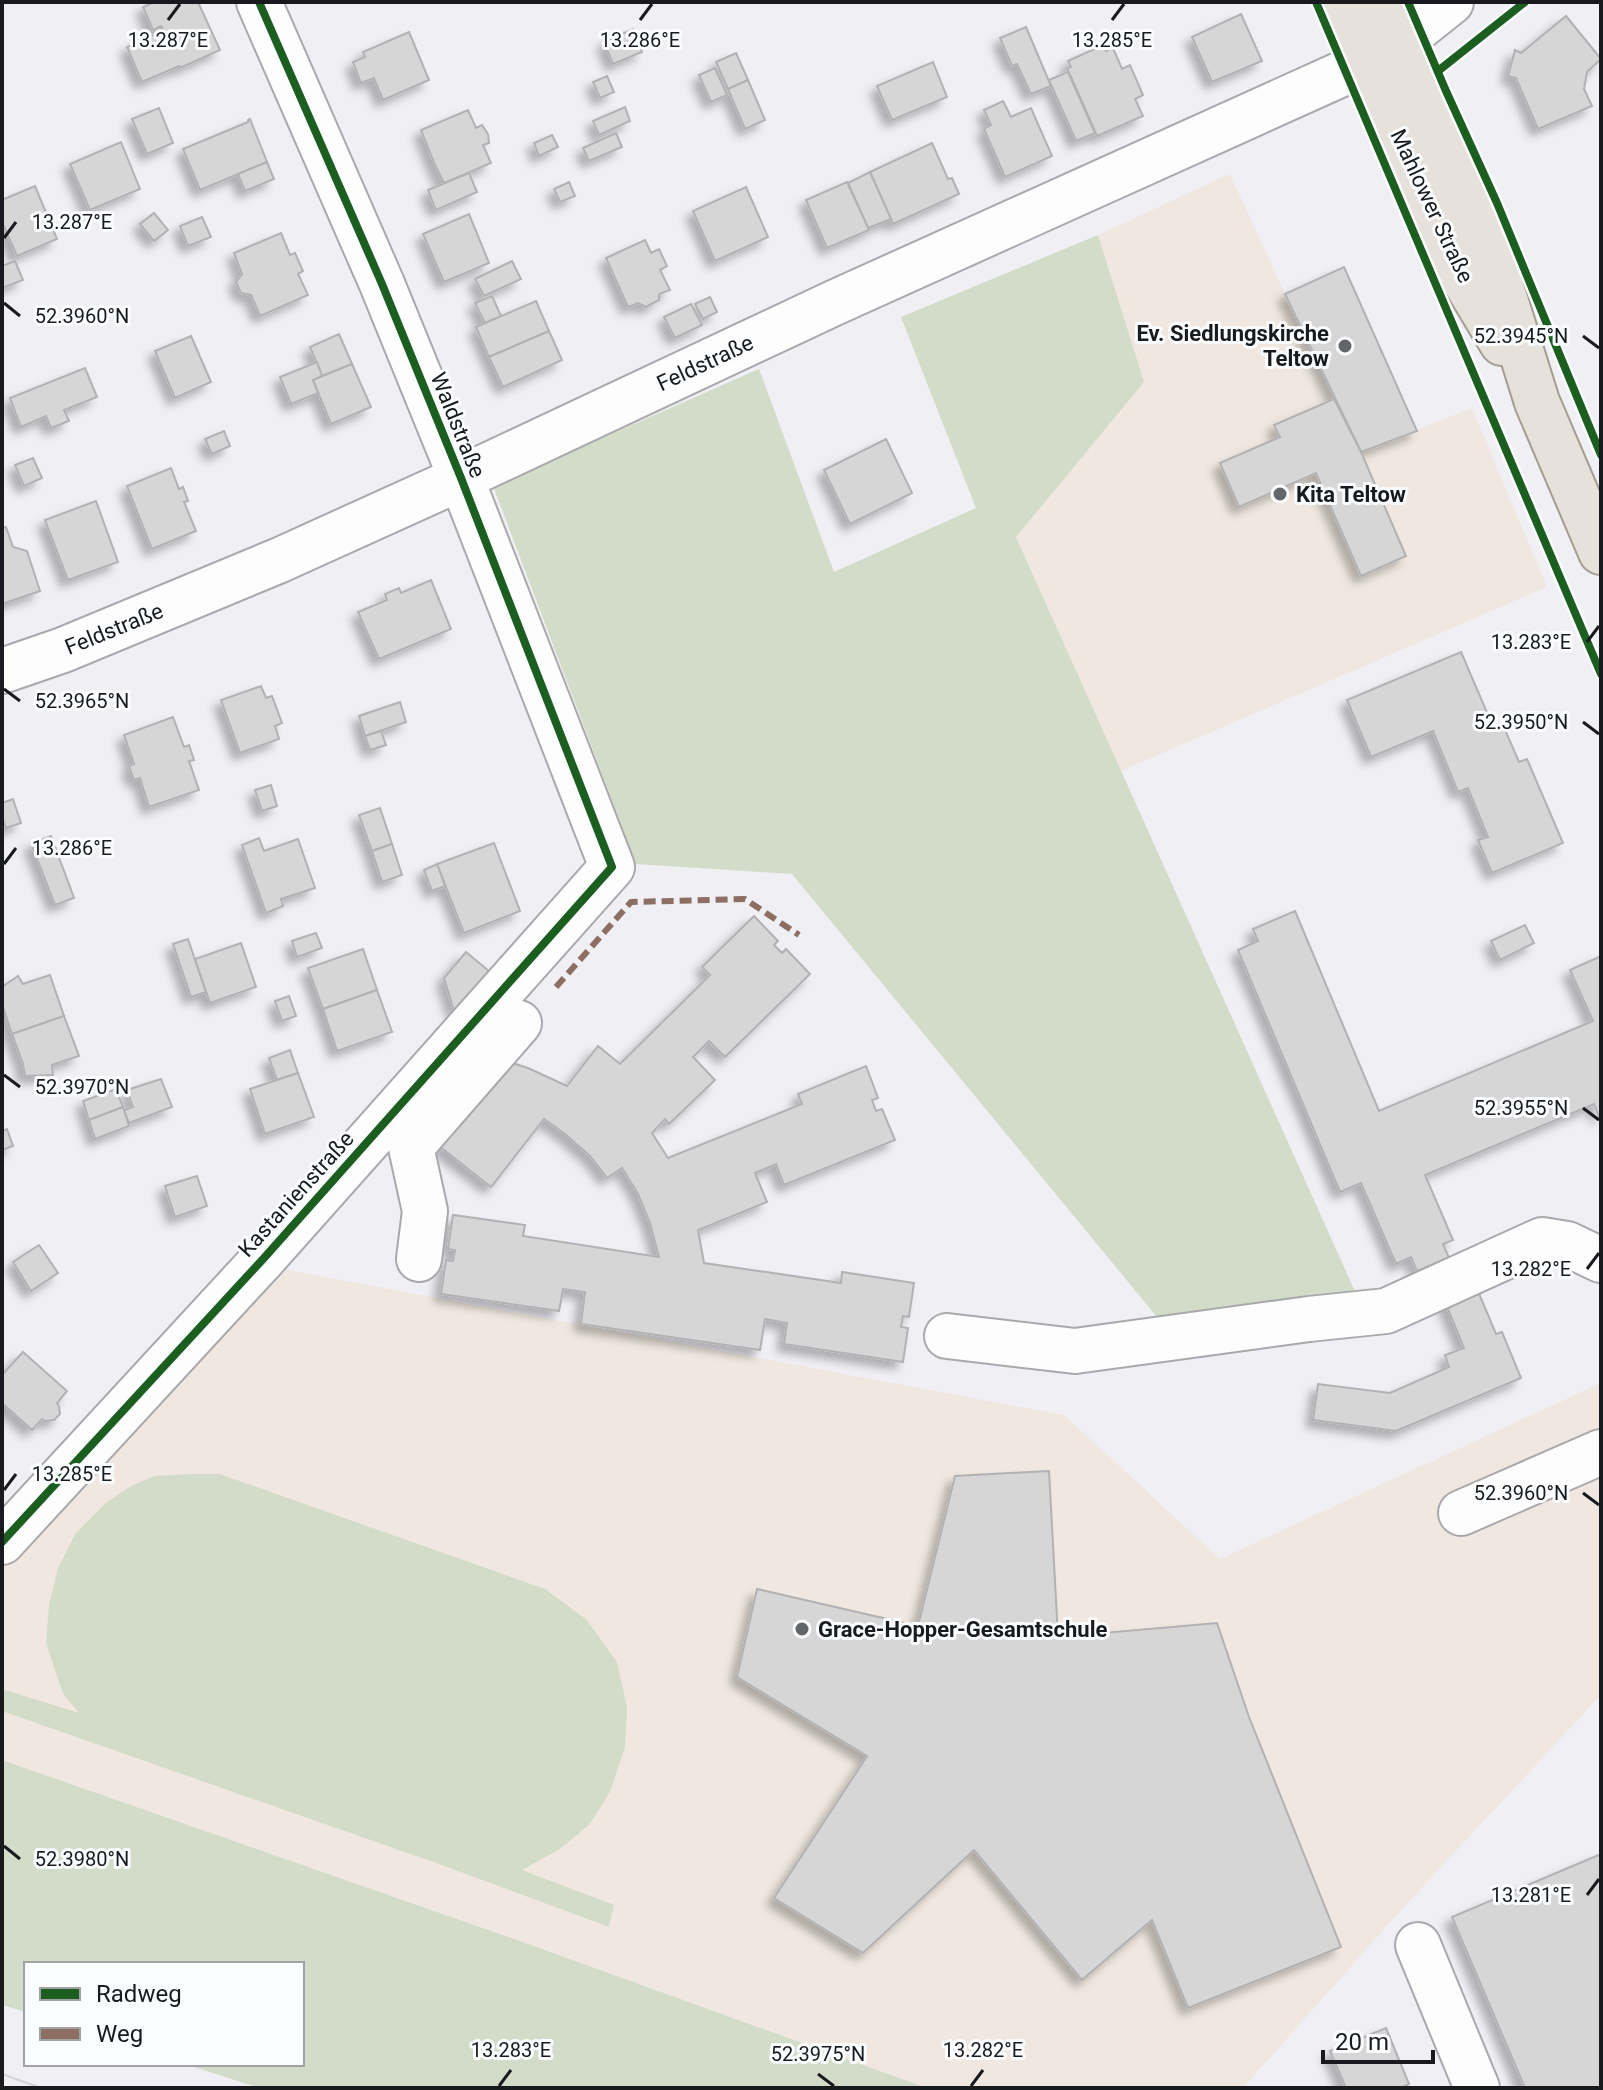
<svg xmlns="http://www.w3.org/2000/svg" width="1603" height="2090" viewBox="0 0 1603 2090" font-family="Roboto,sans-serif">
  <defs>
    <filter id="shadow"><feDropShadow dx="-7" dy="7" stdDeviation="4" flood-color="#0004"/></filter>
  </defs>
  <rect width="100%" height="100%" fill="#efeff4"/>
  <g fill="#f0e8e0">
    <polygon points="1230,174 1285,294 1361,452 1472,408 1547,587 1121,771 1016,537 1143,382 1098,235"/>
    <polygon points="277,1268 1064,1415 1220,1559 1601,1383 1601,1695 1401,1910 1243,2088 927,2088 520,1941 2,1760 2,1563"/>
  </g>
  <g fill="#d3dcc8">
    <polygon points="1098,235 1144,382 1016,537 1358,1298 1157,1317 792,874 636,864 493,486 759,369 834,572 976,508 901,317"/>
    <polygon points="189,1474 220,1474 545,1589 586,1619 617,1662 627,1707 625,1747 610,1792 589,1825 560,1849 522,1870 614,1905 609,1927 439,1864 2,1711 2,1689 79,1713 63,1694 46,1643 49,1605 58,1568 75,1534 107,1502 131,1486 155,1476"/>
    <polygon points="2,1760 520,1941 927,2088 259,2088 185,2064 302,2064 302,1964 26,1964 26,2012 2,2005"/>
  </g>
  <g fill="#d7d6d7" stroke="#b2b1b3" stroke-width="2" filter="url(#shadow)">
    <polygon points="155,2 198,2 220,50 180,68 179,66 142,82 127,47 164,31 161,26 153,30 143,7"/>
    <polygon points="1241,14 1262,61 1212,82 1192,37"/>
    <polygon points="1566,16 1601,59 1587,72 1584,89 1592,106 1538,129 1516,78 1508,76 1515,50 1521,53"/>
    <polygon points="1026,27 1051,86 1031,94 1017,64 1012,66 1000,38"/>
    <polygon points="633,29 642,52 613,64 604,42"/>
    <polygon points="409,32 429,80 383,100 374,78 361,83 353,62 365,57 363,52"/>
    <polygon points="1103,45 1106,51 1113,48 1122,69 1130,65 1143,95 1135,99 1143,116 1097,136 1067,68 1071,67 1068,61"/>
    <polygon points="736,53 748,80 728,89 716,62"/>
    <polygon points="933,62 947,97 892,120 877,86"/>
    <polygon points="715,68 727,95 711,102 699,75"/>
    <polygon points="1068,72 1095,133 1076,141 1049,80"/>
    <polygon points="607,76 614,92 600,98 593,82"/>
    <polygon points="748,80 765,120 745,129 728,89"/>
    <polygon points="1003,101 1011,117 1031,108 1052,156 1005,177 984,129 991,125 984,110"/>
    <polygon points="625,107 630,121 599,135 593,121"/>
    <polygon points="159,108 173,143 147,154 132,119"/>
    <polygon points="468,110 476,128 482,125 488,134 489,143 483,145 491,163 444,183 435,165 421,130"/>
    <polygon points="250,119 267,162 200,190 183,149 248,122 248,120"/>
    <polygon points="616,133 622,147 589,161 583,148"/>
    <polygon points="552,135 558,147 539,156 534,143"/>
    <polygon points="121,142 140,189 90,210 70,164"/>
    <polygon points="932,143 948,179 952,178 959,194 893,224 870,172"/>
    <polygon points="267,162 274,179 245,191 238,174"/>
    <polygon points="870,172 891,219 868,228 848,183"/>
    <polygon points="469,173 477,192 436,210 428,190"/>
    <polygon points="569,182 575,196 560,202 554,189"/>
    <polygon points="847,182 869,230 827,248 806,200"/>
    <polygon points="35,186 57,239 17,256 2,222 2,200"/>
    <polygon points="746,187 768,237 715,261 693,211"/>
    <polygon points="154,213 168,230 154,241 140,224"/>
    <polygon points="469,214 489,263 444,282 423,234"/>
    <polygon points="202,217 211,237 188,246 180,226"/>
    <polygon points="281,233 290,255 295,253 303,271 298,274 308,295 260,316 251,295 241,293 236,282 242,274 234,253"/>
    <polygon points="645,240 651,253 659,249 667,266 660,270 670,290 659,294 659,300 646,307 638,303 628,307 606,258"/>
    <polygon points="15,261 23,280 2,288 2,266"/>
    <polygon points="512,261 521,279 484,296 475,279"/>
    <polygon points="1344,267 1417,431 1361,452 1285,294"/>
    <polygon points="492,296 501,316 485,323 475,303"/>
    <polygon points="710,297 717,312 703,319 695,304"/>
    <polygon points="536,301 549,331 489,357 476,327"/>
    <polygon points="691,304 702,325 675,338 664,317"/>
    <polygon points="549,331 562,360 503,387 489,357"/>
    <polygon points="339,334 352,364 322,376 310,347"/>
    <polygon points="191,336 211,382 175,398 155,351"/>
    <polygon points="317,362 322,376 313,380 318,393 291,404 280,377"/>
    <polygon points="352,364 371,407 331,424 313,380"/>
    <polygon points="85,368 97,397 64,410 69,421 51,428 46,416 21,427 10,398"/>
    <polygon points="1334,399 1361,452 1406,556 1361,576 1316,473 1239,507 1220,463 1280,437 1274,425"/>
    <polygon points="224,431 230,446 212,454 205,439"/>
    <polygon points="886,439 912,493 850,524 824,470"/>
    <polygon points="33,458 42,478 24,486 15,465"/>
    <polygon points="171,468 179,489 183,487 188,501 184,502 196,531 152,549 127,486"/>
    <polygon points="96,501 118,562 68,580 45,520"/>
    <polygon points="6,527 13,547 27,551 40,591 2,604 2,528"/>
    <polygon points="431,580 451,629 379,659 358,612 387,600 385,594 399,588 401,593"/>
    <polygon points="1461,652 1494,729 1503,725 1519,762 1527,759 1563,843 1492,873 1478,840 1488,837 1468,788 1458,792 1433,731 1371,757 1347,700"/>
    <polygon points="261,686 266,698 272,696 282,723 275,726 279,739 240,753 221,700"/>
    <polygon points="400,702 406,722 365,736 359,716"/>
    <polygon points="173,717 184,747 189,745 194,760 189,761 199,790 149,807 140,778 134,780 129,766 134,764 124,735"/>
    <polygon points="381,731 386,745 370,750 365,736"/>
    <polygon points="271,785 277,806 262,811 255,790"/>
    <polygon points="13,799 21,823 6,828 2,816 2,803"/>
    <polygon points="380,808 392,844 372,851 359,815"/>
    <polygon points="51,836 74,898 55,905 31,843"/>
    <polygon points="259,838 264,851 298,839 315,888 281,899 283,906 266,913 242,845"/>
    <polygon points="494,843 520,911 464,933 437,864"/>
    <polygon points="392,844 402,875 382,882 372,851"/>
    <polygon points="437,864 445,886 432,891 424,870"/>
    <polygon points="1295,911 1379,1111 1593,1021 1570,970 1601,956 1601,1116 1599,1117 1594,1104 1425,1175 1453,1240 1443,1244 1449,1258 1417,1271 1411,1257 1396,1264 1361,1183 1340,1192 1238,950 1258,941 1253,929"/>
    <polygon points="754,916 778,941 774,945 782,953 786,949 810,974 725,1057 709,1041 693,1057 715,1080 669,1124 665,1119 652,1133 668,1158 802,1104 798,1094 866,1066 878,1098 872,1100 876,1111 882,1109 895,1140 784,1185 776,1164 755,1173 767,1202 698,1230 704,1263 841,1283 842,1272 914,1283 909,1317 903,1316 901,1327 908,1328 903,1362 784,1344 787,1323 765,1319 760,1350 581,1324 585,1292 563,1289 559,1311 441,1294 446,1260 453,1261 455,1250 448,1249 453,1215 525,1225 523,1236 659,1257 650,1223 638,1194 622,1168 607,1178 590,1156 565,1134 544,1119 491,1187 439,1146 506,1061 528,1068 567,1086 598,1046 620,1064 710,975 702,967"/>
    <polygon points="1525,925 1534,943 1500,960 1491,941"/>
    <polygon points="316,933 322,948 297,957 292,941"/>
    <polygon points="188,939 206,992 191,997 173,944"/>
    <polygon points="241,943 256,987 210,1003 195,959"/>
    <polygon points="363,949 377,990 323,1009 308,968"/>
    <polygon points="466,952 490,972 455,1014 444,978"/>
    <polygon points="50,975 64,1016 12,1034 2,1004 2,987 18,976 23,984"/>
    <polygon points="377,990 392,1032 337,1051 323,1009"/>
    <polygon points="289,996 296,1016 282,1021 275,1001"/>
    <polygon points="64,1016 79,1056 52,1065 53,1075 25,1076 23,1064 12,1034"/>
    <polygon points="290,1050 298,1073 277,1080 269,1058"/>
    <polygon points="298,1073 314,1117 265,1134 250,1089"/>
    <polygon points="161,1079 172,1107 129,1123 124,1110 133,1107 127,1090"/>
    <polygon points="116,1089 123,1107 89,1120 83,1101"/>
    <polygon points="123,1107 129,1126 95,1139 89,1120"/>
    <polygon points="7,1129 13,1146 2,1150 2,1131"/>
    <polygon points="197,1176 207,1206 175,1217 165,1186"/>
    <polygon points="39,1245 58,1273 31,1291 13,1262"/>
    <polygon points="1475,1284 1496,1334 1502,1332 1521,1378 1396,1431 1313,1420 1318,1384 1390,1393 1449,1367 1445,1355 1464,1348 1443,1297"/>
    <polygon points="23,1352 67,1391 57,1403 59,1406 60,1414 54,1420 45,1421 42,1419 32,1430 2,1403 2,1375"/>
    <polygon points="1049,1471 1058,1637 1217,1623 1249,1717 1341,1947 1188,2008 1152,1920 1082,1980 974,1850 863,1953 774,1898 867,1756 737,1677 757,1589 918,1626 955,1476"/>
    <polygon points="1601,1854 1601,2088 1525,2088 1452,1917"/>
    <polygon points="1386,2028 1409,2084 1401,2088 1346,2088 1330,2051"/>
  </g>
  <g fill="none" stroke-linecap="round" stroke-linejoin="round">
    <defs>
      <g id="minor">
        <polyline points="2,671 63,650 280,560 461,478 836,302 1368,62 1402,41 1451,2"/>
        <polyline points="419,1259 425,1211 411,1147 519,1023"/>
        <polyline points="947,1336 1075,1351 1309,1319 1386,1311 1542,1240 1567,1244 1601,1260"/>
        <polyline points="1461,1513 1601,1452"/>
        <polyline points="2,1542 264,1258 612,867 461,478 382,284 259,2"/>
        <polyline points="1418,1945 1477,2088"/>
      </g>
      <g id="major">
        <polyline points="1342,2 1454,263 1502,343"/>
        <polyline points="1386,2 1489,248 1537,402 1601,552"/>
      </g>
    </defs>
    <use href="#minor" stroke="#a9a9ad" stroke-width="48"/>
    <use href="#major" stroke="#a59c92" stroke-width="48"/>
    <use href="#minor" stroke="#fdfdfd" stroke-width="44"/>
    <use href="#major" stroke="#e6e1db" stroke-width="44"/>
    <polyline stroke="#d4d4d5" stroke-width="2" points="2,2074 41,2088"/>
    <polyline stroke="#8d6e63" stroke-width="6" stroke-dasharray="12 6" stroke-linecap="butt" points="556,987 631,902 745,899 799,935"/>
    <defs>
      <g id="cycleway">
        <polyline points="1316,2 1601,674"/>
        <polyline points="1408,2 1446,91 1497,203 1601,455"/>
        <polyline points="1438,71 1525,2"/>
        <polyline points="2,1542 264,1258 612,867 461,478 382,284 259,2"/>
      </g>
    </defs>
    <use href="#cycleway" stroke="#fbfcfe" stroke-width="13"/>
    <use href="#cycleway" stroke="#1b5e20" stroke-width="8"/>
  </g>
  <path fill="none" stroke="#191a1d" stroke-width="3" d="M168 20 180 4M640 20 652 4M1112 20 1124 4M4 238 16 222M4 303 20 316M1583 336 1599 348M1587 642 1599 626M4 689 20 701M1583 722 1599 734M4 864 16 848M4 1075 20 1087M1583 1108 1599 1120M1587 1269 1599 1253M4 1490 16 1474M1583 1493 1599 1505M4 1846 20 1859M1587 1895 1599 1879M818 2074 834 2086M499 2086 511 2070M971 2086 983 2070"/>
  <g fill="#646568" stroke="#fbfcfe" stroke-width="3">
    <circle cx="1345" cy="346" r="8"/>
    <circle cx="1280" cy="494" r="8"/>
    <circle cx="802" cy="1629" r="8"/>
  </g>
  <g text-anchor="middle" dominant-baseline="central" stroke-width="6" stroke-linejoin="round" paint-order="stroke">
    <g font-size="22" fill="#191a1d" stroke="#fbfcfe">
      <text transform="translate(1432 206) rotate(65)">Mahlower Straße</text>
      <text transform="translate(705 363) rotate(-25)">Feldstraße</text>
      <text transform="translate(458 425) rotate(68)">Waldstraße</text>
      <text transform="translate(114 629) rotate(-22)">Feldstraße</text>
      <text transform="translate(296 1194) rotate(-48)">Kastanienstraße</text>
    </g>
    <g font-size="22" font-weight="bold" fill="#191a1d" stroke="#fbfcfe" text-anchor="start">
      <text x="1329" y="333" text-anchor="end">Ev. Siedlungskirche<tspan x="1329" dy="25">Teltow</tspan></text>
      <text x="1296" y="494">Kita Teltow</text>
      <text x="818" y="1629">Grace-Hopper-Gesamtschule</text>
    </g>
  </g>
  <g font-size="20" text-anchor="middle" fill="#191a1d" stroke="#fbfcfe" stroke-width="6" stroke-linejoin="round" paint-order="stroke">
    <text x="168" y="47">13.287°E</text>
    <text x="640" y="47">13.286°E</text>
    <text x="1112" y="47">13.285°E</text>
    <text x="72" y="229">13.287°E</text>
    <text x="82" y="323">52.3960°N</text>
    <text x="1521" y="343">52.3945°N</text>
    <text x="1531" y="649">13.283°E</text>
    <text x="82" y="708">52.3965°N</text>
    <text x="1521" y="729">52.3950°N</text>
    <text x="72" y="855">13.286°E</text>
    <text x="82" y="1094">52.3970°N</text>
    <text x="1521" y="1115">52.3955°N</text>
    <text x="1531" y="1276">13.282°E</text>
    <text x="72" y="1481">13.285°E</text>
    <text x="1521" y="1500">52.3960°N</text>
    <text x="82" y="1866">52.3980°N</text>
    <text x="1531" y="1902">13.281°E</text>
    <text x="511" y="2057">13.283°E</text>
    <text x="983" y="2057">13.282°E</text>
    <text x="818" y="2061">52.3975°N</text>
  </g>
  <rect width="1603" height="2090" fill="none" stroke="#191a1d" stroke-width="8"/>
  <rect x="24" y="1962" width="280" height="104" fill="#fbfcfe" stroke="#a1a2a4" stroke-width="2"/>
  <rect x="40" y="1988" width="40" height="12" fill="#1b5e20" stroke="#a1a2a4" stroke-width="2"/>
  <text x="96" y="2002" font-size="24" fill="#191a1d">Radweg</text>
  <rect x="40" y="2028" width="40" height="12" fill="#8d6e63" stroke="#a1a2a4" stroke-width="2"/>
  <text x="96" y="2042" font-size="24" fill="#191a1d">Weg</text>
  <path d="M1323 2050v12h110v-12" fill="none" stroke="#191a1d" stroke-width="4"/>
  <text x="1335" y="2050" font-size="24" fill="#191a1d" stroke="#fbfcfe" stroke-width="6" paint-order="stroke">20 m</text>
</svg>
